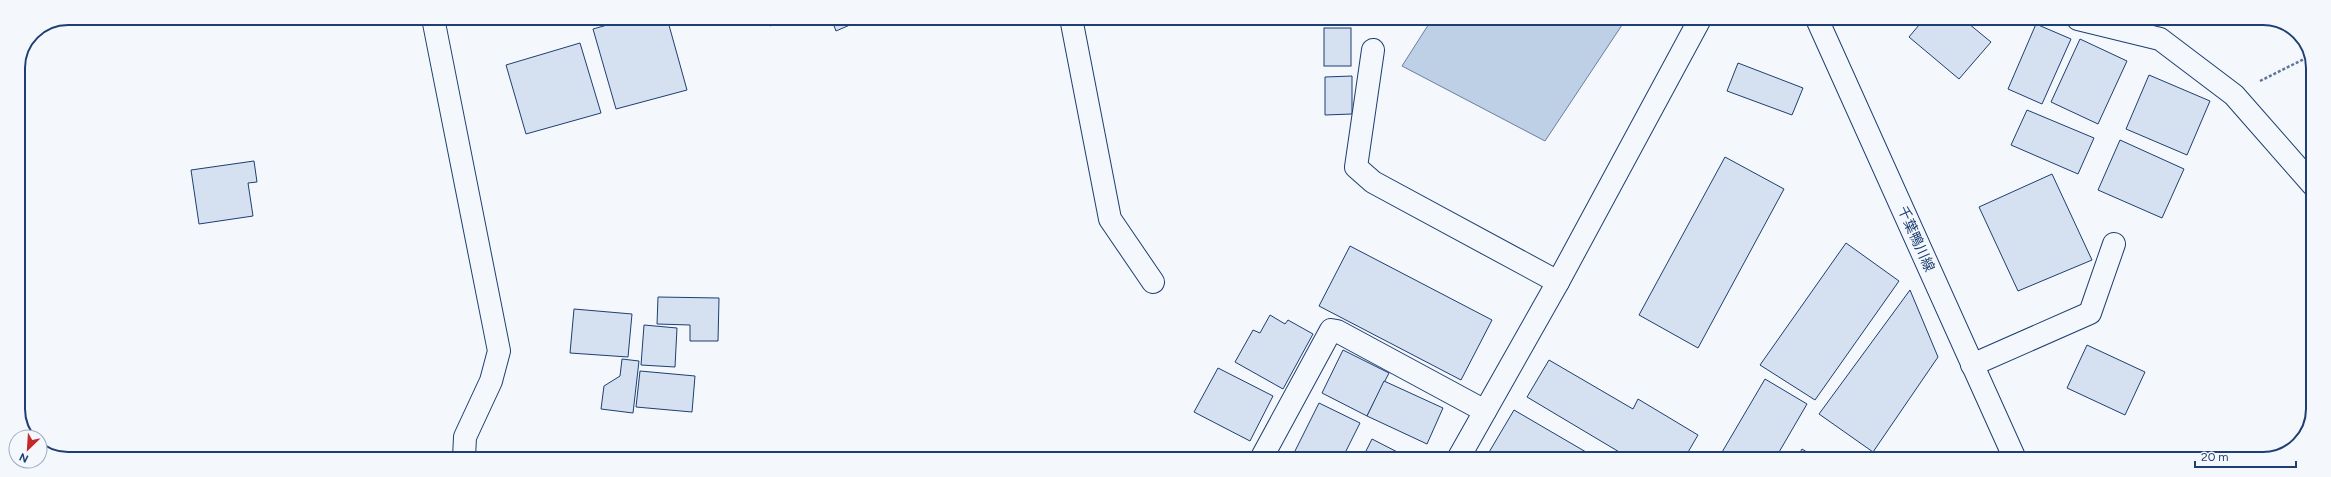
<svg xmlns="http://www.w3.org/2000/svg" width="2331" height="477" viewBox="0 0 2331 477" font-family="Figtree,'Noto Sans JP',sans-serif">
  <rect width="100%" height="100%" fill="#f4f7fb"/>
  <polygon fill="#bed0e5" stroke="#687fa3" points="1432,19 1626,19 1545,141 1402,66"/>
  <g fill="#d5e0f0" stroke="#1d3f73">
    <polygon points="632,18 667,18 687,90 616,109 593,29"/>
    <polygon points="766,18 787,18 770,26"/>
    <polygon points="831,18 866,18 836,31"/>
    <polygon points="1924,19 1963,19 1991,42 1959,79 1909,37"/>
    <polygon points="2036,24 2071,39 2042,104 2008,89"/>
    <rect x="1324" y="28" width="27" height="38"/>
    <polygon points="2080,39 2127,61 2098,124 2051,102"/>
    <polygon points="580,43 601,113 526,134 506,65"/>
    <polygon points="1738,63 1803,88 1792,115 1727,91"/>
    <polygon points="2149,75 2210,101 2187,155 2126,129"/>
    <polygon points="1352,76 1352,114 1325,115 1325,77"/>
    <polygon points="2027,110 2094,138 2078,174 2011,145"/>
    <polygon points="2120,140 2184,169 2162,218 2098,190"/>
    <polygon points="1725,157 1784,189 1698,348 1639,315"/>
    <polygon points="254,161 257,182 248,183 253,216 199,224 191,170"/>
    <polygon points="2052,174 2092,260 2018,291 1979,207"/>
    <polygon points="1846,243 1899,281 1815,400 1760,365"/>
    <polygon points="1350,246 1492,320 1461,380 1319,306"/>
    <polygon points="1910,290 1938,357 1873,452 1819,414"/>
    <polygon points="658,297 719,298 718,341 690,341 690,325 657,324"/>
    <polygon points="574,309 632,314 628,357 570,353"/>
    <polygon points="1270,315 1285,324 1288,320 1313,334 1283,389 1235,362 1253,330 1260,333"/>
    <polygon points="644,325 677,328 675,367 641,365"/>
    <polygon points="2087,345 2145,372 2125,415 2067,388"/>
    <polygon points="1343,350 1389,373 1367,416 1322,393"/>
    <polygon points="622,359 639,361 633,413 601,409 604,386 620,376"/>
    <polygon points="1549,360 1633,409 1638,399 1698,435 1684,459 1631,459 1527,397"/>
    <polygon points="1218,368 1273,396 1250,441 1194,412"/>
    <polygon points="640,371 695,376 692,412 636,407"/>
    <polygon points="1765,379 1807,404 1775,459 1718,459"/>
    <polygon points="1384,381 1443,408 1427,444 1367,416"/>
    <polygon points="1319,403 1360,423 1342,459 1295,459 1292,457"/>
    <polygon points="1514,410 1598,459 1485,459"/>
    <polygon points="1372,439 1411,459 1362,459"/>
    <polygon points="1802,449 1818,459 1796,459"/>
    <polygon points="368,454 370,458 357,458"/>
  </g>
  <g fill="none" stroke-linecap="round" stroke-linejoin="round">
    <defs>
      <g id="street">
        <polyline points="433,18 499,351 491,381 465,437 464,458"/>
        <polyline points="1071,18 1110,219 1153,282"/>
        <polyline points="2078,19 2160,39 2234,95 2313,185"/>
        <polyline points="1373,50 1356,167 1373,182 1558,282"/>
        <polyline points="1972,365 2090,313 2114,244"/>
        <polyline points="1261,459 1331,330 1337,331 1485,411"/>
      </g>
      <polyline id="secondary" points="1458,459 1558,282 1700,19"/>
      <polyline id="primary" points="1817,19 2015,459"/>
    </defs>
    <use href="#street" stroke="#1d3f73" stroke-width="24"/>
    <use href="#secondary" stroke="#1d3f73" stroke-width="24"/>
    <use href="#primary" stroke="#1d3f73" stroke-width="24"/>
    <polyline stroke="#5e769c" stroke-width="2.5" stroke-dasharray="3 2" stroke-linecap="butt" points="2260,81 2310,56"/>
    <use href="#street" stroke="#f4f7fb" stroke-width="22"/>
    <use href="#secondary" stroke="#f4f7fb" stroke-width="22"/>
    <use href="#primary" stroke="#f4f7fb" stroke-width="22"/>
  </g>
  <g text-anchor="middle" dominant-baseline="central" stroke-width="3" stroke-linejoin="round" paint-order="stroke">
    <g font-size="14" fill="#1d3f73" stroke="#f4f7fb">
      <text transform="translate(1916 239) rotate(66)">千葉鴨川線</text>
    </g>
  </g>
  <path d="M0 0H2331V477H0ZM68 25H2263A43 43 0 0 1 2306 68V409A43 43 0 0 1 2263 452H68A43 43 0 0 1 25 409V68A43 43 0 0 1 68 25Z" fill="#f4f7fb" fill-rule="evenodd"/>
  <path fill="none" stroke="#1d3f73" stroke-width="2" d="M68 25H2263A43 43 0 0 1 2306 68V409A43 43 0 0 1 2263 452H68A43 43 0 0 1 25 409V68A43 43 0 0 1 68 25Z"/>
  <g transform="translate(28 449) rotate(205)"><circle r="19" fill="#f4f7fb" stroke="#9eadc5"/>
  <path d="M0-3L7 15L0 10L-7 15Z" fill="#c62828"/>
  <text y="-6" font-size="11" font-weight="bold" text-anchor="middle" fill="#1d3f73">N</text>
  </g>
  <path d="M2195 461v6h101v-6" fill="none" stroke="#1d3f73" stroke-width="2"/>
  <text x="2201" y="461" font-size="12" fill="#1d3f73" stroke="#f4f7fb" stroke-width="3" paint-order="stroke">20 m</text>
</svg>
